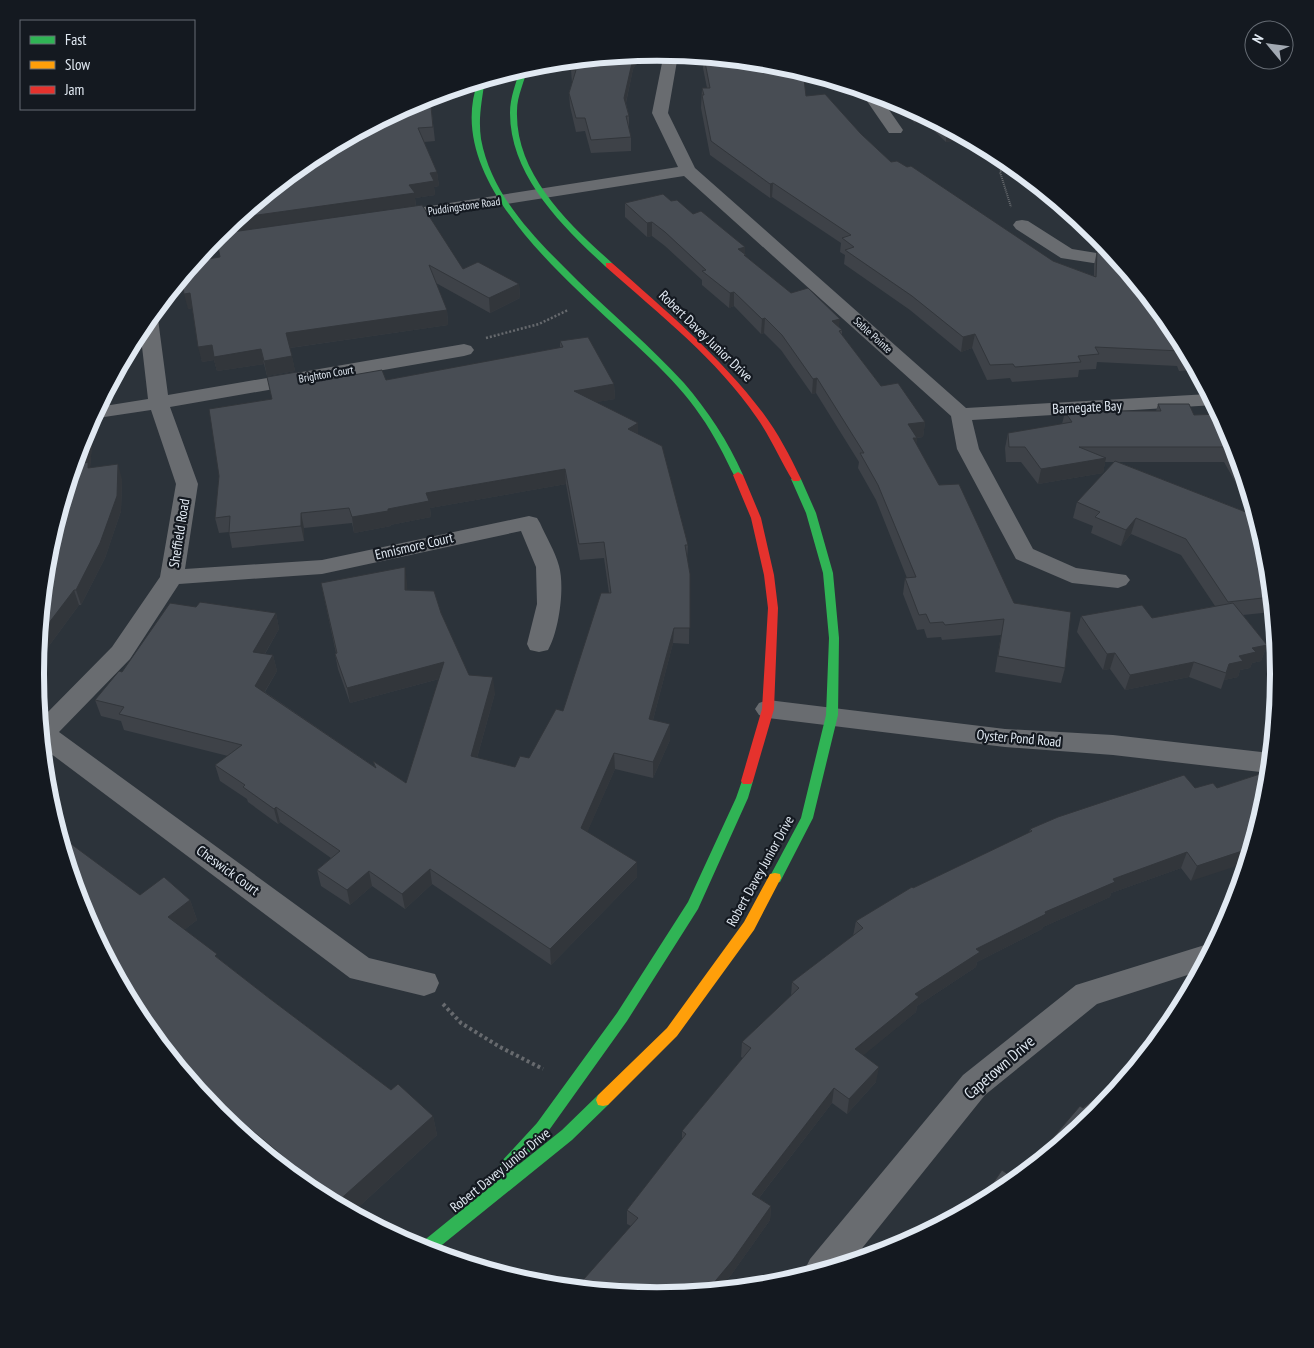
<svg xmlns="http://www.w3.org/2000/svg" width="1314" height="1348" viewBox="0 0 1314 1348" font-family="'PT Sans Narrow',sans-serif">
  <rect width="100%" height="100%" fill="#2c333a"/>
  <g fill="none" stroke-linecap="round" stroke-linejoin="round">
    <polyline stroke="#676a6e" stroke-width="2" stroke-dasharray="1 1" stroke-linecap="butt" points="1008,161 1000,172 1011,207"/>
    <polyline stroke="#676a6e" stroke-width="2.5" stroke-dasharray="2 2" stroke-linecap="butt" points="486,338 539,324 568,310"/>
    <polyline stroke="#676a6e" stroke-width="4" stroke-dasharray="3 3" stroke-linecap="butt" points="443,1004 461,1023 500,1047 543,1069"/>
    <g fill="#696c70" fill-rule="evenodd">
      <polygon points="664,53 723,59 716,62 677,61 668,113 695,168 966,408 1209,394 1215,405 972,420 979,449 1033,549 1076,568 1126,575 1130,580 1126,585 1118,588 1072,583 1016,559 957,449 951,416 684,176 392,222 386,221 383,217 386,213 392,212 678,167 652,113"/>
      <polygon points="862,89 878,94 903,130 901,133 889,133 860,91"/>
      <polygon points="1022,220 1028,221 1072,249 1115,256 1123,266 1119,267 1061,258 1016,229 1013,225 1016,221"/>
      <polygon points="251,232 257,233 260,237 257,241 205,248 214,238"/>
      <path d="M152 314 158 319 168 395 464 344 471 346 474 350 471 354 464 356 170 407 198 484 185 569 322 560 529 516 537 518 540 523C546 537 555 551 559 566 565 587 559 631 548 650L539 652 530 650 527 644 537 604 536 567 521 531 322 574 179 584 130 659 59 732 369 958 435 974 439 983 435 992 424 996 350 978 42 747 40 720 112 647 160 577 176 484 151 410 91 419 98 407 148 399 140 329Z"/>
      <polygon points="768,700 1005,729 1113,735 1270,753 1269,773 1113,755 1005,747 768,718 759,715 755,709 759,703"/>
      <polygon points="1208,944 1214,946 1200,971 1097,1004 985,1095 851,1262 806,1276 804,1271 810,1259 963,1075 1076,985"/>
    </g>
    <g fill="#30b455" fill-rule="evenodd">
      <path d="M528 66C525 81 517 95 517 111 515 174 569 224 612 263V267H606C563 227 510 176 510 113 510 98 516 82 521 68Z"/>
      <path d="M485 79C482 100 478 118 481 139 492 198 537 240 578 281 613 315 651 347 684 383 708 411 728 441 743 475L741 477H735C729 467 725 456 719 446 708 425 694 405 678 387 613 312 436 198 478 81Z"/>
      <polygon points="796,476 801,479 816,513 833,573 839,638 838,715 813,818 780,882 775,883 770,882 769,878 801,818 826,715 829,638 823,573 806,513 791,479"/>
      <polygon points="747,777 751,778 753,781 748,798 698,909 627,1021 547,1133 517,1166 562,1130 598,1095 603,1094 608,1095 610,1100 608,1105 572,1140 432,1253 416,1247 507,1173 501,1172 499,1167 501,1162 537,1123 617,1013 688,902 736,798 743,778"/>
    </g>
    <polygon fill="#ff9f0a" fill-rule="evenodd" points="775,873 780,874 781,878 754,930 677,1036 608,1105 603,1106 598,1105 596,1100 598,1095 667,1028 744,922 770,874"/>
    <g fill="#e5322d" fill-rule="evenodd">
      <path d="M606 263H612C665 310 720 356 763 413 778 433 790 456 801 479L799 481H793C780 460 771 438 757 418 717 359 659 314 606 267Z"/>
      <polygon points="738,472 743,475 761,518 774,575 778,608 774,709 753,781 751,784 743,784 741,781 762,709 768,608 764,575 751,518 733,475"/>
    </g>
  </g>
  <g fill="#3e4248" fill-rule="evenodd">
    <polygon points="642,54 633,69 626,103 629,116 629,129 631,137 631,151 591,153 585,131 576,132 570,106 569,93 572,83 571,70 576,60"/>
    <polygon points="704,57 806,96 861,134 891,162 1053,261 1094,276 1094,265 1097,251 1095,251 1095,233 1174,329 1197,370 1179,371 1177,366 1097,362 1096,369 1079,370 1078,377 1012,382 1010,378 987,380 972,348 961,352 910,310 844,264 845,255 840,252 841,243 772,197 770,198 710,155 701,108 702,88 707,88 703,68"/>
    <polygon points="430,96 435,141 424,142 437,172 439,186 434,187 435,195 415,198 416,206 463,269 519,284 520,298 490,313 436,283 447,310 448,325 290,348 295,371 267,376 264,364 217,371 214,360 202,362 192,308 188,309 220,257"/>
    <polygon points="888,97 895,99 968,138 946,142 925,122 915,123"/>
    <polygon points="671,201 693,214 745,247 745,254 746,257 791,293 839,327 842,330 842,335 881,386 925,422 923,437 917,438 916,444 939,485 1014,603 1065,668 1061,683 995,672 1001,635 942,640 941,637 927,638 924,629 917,630 903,594 905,578 907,578 876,500 858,468 859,462 816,393 812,394 781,350 764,333 761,334 734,306 729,308 702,285 702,280 665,246 652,236 647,237 625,217 625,203"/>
    <polygon points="1075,216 1090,229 1073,226"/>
    <polygon points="560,341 614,384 615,399 596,402 638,434 688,545 687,560 690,574 689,644 673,643 653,720 670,740 653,778 615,769 587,832 637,877 551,965 432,884 405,909 372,886 350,905 321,886 317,870 331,858 280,822 278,824 248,802 247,799 220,781 215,765 228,756 124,730 121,721 101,716 95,700 122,672 196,607 276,613 279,629 265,654 273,655 277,671 265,692 375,767 373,761 406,783 439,679 350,703 338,669 335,654 336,653 321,583 407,582 407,590 441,613 469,675 495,693 477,758 515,767 529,758 563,711 609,593 604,558 580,560 566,484 430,508 431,517 390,525 391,526 354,533 352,523 304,528 304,541 232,548 229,532 219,533 215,518 272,399 301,384 386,380 560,348"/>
    <path d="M1158 404 1194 415 1232 436 1267 553 1273 612 1243 615 1267 645 1261 661 1252 663 1250 668 1240 670 1238 677 1224 680 1221 689 1189 677 1125 690 1110 669 1103 670 1077 632 1081 616 1152 618 1215 606 1181 555 1131 534 1121 546 1091 533 1093 526 1073 518 1077 502 1114 462H1105L1103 473 1038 484 1021 462H1006L1005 448 1008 433 1062 424 1065 412 1095 411H1156ZM1118 462H1224L1254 515Z"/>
    <polygon points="92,444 90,467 122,479 121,511 105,558 81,605 79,605 40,658 37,658 47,552"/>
    <polygon points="1263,773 1191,881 1181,868 1111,893 1110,897 1043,927 1042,929 977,962 976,967 917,1006 916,1012 863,1055 876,1082 847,1114 832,1103 759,1198 771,1206 770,1220 731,1275 718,1290 657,1296 631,1226 627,1224 627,1210 682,1140 682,1131 743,1058 741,1057 742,1042 791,996 792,982 853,936 856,921 913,888 1029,833 1030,829 1195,788 1217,788"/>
    <polygon points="140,895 190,900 197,920 184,930 218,958 269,998 391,1090 433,1116 437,1135 352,1213 311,1191 217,1114 140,1019"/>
    <polygon points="1177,1013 1174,1020 1170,1024 1174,1015"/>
    <polygon points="1083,1108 1097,1114 1041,1160 1045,1147"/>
  </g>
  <g fill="#32363b">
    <polygon points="634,54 642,54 633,69 624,111 624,98"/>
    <polygon points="917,111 926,116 925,122 915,123"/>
    <polygon points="947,128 949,128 968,138 946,142"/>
    <polygon points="437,172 439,186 434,187 435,195 415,198 416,207 217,234 236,218 409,185 430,173"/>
    <polygon points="773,183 772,197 770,198 770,184"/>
    <polygon points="652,222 652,236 647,237 647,223"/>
    <polygon points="745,247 745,255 746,255 746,269 738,249"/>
    <polygon points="519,284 520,298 490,313 489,298"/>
    <polygon points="734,292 734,306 729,308 730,293"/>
    <polygon points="190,293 193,308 188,309 184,294"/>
    <polygon points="447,310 448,325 289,348 286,333"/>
    <polygon points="765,318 764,333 761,334 762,319"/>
    <polygon points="840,319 838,333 832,321"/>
    <polygon points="975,334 972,348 961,352 963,337"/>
    <polygon points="212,345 261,349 264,364 217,371 214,360 202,362 198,347"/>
    <polygon points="292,356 295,371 267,376 264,361"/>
    <polygon points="817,378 816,393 812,394 813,379"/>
    <polygon points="614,384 615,399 574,406 574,391"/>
    <polygon points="925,422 923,437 906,439 908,424"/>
    <polygon points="638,423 638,438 628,429"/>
    <polygon points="88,429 92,444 90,469 93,478 85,463"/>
    <polygon points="913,438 917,438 915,453"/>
    <polygon points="1106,458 1103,473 1038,484 1041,469"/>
    <polygon points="118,464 122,479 121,511 105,558 81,605 76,590"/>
    <polygon points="565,469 566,484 430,508 431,517 390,525 391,526 354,533 352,517 426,493"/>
    <polygon points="301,513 304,528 304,541 301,526"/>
    <polygon points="1136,518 1131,534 1121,546 1126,530"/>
    <polygon points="405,567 407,582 408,606 405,590"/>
    <polygon points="74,590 79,605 40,658 37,652 39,636"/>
    <polygon points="276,613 279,629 257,667 253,652"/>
    <polygon points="674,628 673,643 649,735 649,719"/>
    <polygon points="1267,645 1261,661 1252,663 1250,668 1240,670 1238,677 1224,680 1229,664 1239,656 1252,648"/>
    <polygon points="1115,653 1110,669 1103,670 1107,654"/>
    <polygon points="273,655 277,671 259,701 255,686"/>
    <polygon points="444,662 446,677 350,703 347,688"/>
    <polygon points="1194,662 1189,677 1125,690 1130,675"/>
    <polygon points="493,677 495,693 473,772 471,756"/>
    <polygon points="670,724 670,740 653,778 653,762"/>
    <polygon points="614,753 615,769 582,844 581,828"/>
    <polygon points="276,807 280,822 278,824 274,809"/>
    <polygon points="1251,848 1246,863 1191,881 1197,866"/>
    <polygon points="1187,852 1181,868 1111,893 1110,897 1043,927 1042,929 977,962 976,967 917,1006 916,1012 853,1064 855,1049 915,994 976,949 1045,912 1113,879"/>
    <polygon points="637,862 637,877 551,965 550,949"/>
    <polygon points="430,869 432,884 405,909 402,894"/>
    <polygon points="369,871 372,886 350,905 347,890"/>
    <polygon points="190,900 197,920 175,937 168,917"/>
    <polygon points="879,1067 876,1082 847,1114 849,1099"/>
    <polygon points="834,1088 832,1103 751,1208 752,1194"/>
    <polygon points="433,1116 437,1135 352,1213 335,1204"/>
    <polygon points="771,1206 770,1220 731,1275 718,1290 707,1291"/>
  </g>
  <g fill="#484d54" stroke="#32363b">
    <polygon points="634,54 624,98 629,116 626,116 631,137 591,140 585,118 576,118 569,93 576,70 571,70 576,60"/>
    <polygon points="704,57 779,64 803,71 806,96 825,94 861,134 891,162 897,161 907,167 911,166 1053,261 1096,277 1097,251 1112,253 1174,329 1189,356 1184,357 1181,351 1095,347 1099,354 1078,356 1081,362 1015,367 1013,364 990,365 975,334 963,337 912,296 845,250 854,247 842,238 851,235 773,183 770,184 711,141 702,95 704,95 702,88 710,88"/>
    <polygon points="430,96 433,127 418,128 437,172 430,173 434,181 409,185 415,193 236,218 312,157 419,99"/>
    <polygon points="663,194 671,201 677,200 693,214 701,211 745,247 738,249 746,255 744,255 791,293 808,288 840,319 832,321 842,330 839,331 881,386 898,383 925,422 908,424 917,438 913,438 939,485 959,484 1014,603 1071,612 1065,668 998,656 1004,619 945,625 943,622 930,623 926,614 919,615 905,578 916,577 878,485 860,453 864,453 817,378 813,379 782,335 765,318 762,319 734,292 730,293 702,271 706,270 665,232 652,222 647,223 625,203"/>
    <polygon points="422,205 463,269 478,262 519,284 489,298 429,265 447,310 286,333 292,356 264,361 261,349 214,357 212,345 198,347 190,293 184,294 182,278 195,261 220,257 216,236 218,234"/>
    <polygon points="588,337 614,384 574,391 638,423 628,429 662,446 688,545 685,545 690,574 690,628 674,628 649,719 670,724 653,762 614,753 581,828 637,862 550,949 430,869 402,894 369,871 347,890 317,870 340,851 276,807 274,809 243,787 245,785 215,765 242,745 119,714 124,707 95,700 119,671 122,672 170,603 196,607 200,602 276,613 253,652 273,655 255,686 376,768 373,761 406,783 444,662 347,688 335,654 337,653 321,583 405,567 405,590 434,591 441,613 469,675 493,677 471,756 515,767 520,756 529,758 556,709 563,711 601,593 611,593 604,542 579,544 565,469 426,493 429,501 388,509 388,511 352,517 349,508 301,513 301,526 229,533 230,516 215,518 219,476 209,409 272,399 267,377 297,372 301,384 382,370 386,380 563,347 560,341"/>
    <polygon points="1158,404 1189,404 1194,415 1220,414 1232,436 1242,470 1229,447 1079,447 1106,458 1041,469 1025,447 1009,447 1008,433 1072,422 1065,412 1092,408 1095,411 1161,411"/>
    <polygon points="88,429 85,463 88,462 88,468 118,464 117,496 100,543 76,590 74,590 39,636 47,552 82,436 86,430"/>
    <polygon points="1115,461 1256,516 1267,553 1271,597 1228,602 1186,539 1136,518 1126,530 1095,517 1100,512 1077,502"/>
    <polygon points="1233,603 1267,645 1252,648 1256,652 1239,656 1243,661 1229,664 1226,673 1194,662 1130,675 1115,653 1107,654 1081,616 1142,605 1152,618"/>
    <polygon points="1263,773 1267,778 1269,778 1267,796 1251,848 1197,866 1187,852 1113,879 1115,882 1045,912 1046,914 976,949 980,952 915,994 919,997 855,1049 879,1067 849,1099 834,1088 752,1194 771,1206 732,1261 707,1291 657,1296 576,1288 638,1218 627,1210 686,1134 682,1131 751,1048 742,1042 799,988 792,982 863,928 856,921 912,887 913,888 1032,831 1030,829 1058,817 1184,775 1195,788 1213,783 1217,788"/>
    <polygon points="59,835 140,895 164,877 190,900 168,917 217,954 215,956 269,998 391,1090 398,1084 433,1116 335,1204 311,1191 278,1164 285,1158 186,1075 140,1019 82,912"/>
    <polygon points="1140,1061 1097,1114 1051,1152 1045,1147 1080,1106 1083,1108"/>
    <polygon points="1002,1170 1016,1180 1002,1191 979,1204"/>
  </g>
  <g text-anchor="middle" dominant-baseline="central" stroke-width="4.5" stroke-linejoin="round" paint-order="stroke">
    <g font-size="11" fill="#e1e9f2" stroke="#141920">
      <text transform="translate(464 206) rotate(-8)">Puddingstone Road</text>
      <text transform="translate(873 335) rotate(42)">Sable Pointe</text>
      <text transform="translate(326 374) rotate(-10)">Brighton Court</text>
    </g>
    <g font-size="14" fill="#e1e9f2" stroke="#141920">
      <text transform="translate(706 336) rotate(44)">Robert Davey Junior Drive</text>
      <text transform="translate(1087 407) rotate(-3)">Barnegate Bay</text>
      <text transform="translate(179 533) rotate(-81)">Sheffield Road</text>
      <text transform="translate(414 546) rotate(-13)">Ennismore Court</text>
      <text transform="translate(1019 738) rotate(5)">Oyster Pond Road</text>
      <text transform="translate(228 870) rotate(36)">Cheswick Court</text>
      <text transform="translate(760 871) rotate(-61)">Robert Davey Junior Drive</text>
      <text transform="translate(500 1170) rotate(-39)">Robert Davey Junior Drive</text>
    </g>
    <g font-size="16" fill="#e1e9f2" stroke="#141920">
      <text transform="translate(999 1067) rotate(-41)">Capetown Drive</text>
    </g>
  </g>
  <path d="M0 0H1314V1348H0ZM44 674a613 613 0 1 1 1226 0a613 613 0 1 1-1226 0Z" fill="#141920" fill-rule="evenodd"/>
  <path fill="none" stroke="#e1e9f2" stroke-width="6" d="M44 674a613 613 0 1 1 1226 0a613 613 0 1 1-1226 0Z"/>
  <rect x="20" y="20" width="175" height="90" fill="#141920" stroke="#666c74"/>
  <rect x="30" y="36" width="25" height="8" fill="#30b455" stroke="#666c74"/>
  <text x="65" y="45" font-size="15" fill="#e1e9f2">Fast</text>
  <rect x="30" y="61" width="25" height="8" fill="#ff9f0a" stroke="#666c74"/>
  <text x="65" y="70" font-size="15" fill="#e1e9f2">Slow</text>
  <rect x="30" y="86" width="25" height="8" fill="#e5322d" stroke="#666c74"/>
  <text x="65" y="95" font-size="15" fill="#e1e9f2">Jam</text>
  <g transform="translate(1269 45) rotate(299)"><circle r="24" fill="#141920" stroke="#666c74"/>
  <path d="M0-4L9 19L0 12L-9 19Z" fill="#a2a9b2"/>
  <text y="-8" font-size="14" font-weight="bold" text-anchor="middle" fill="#e1e9f2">N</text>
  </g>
</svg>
